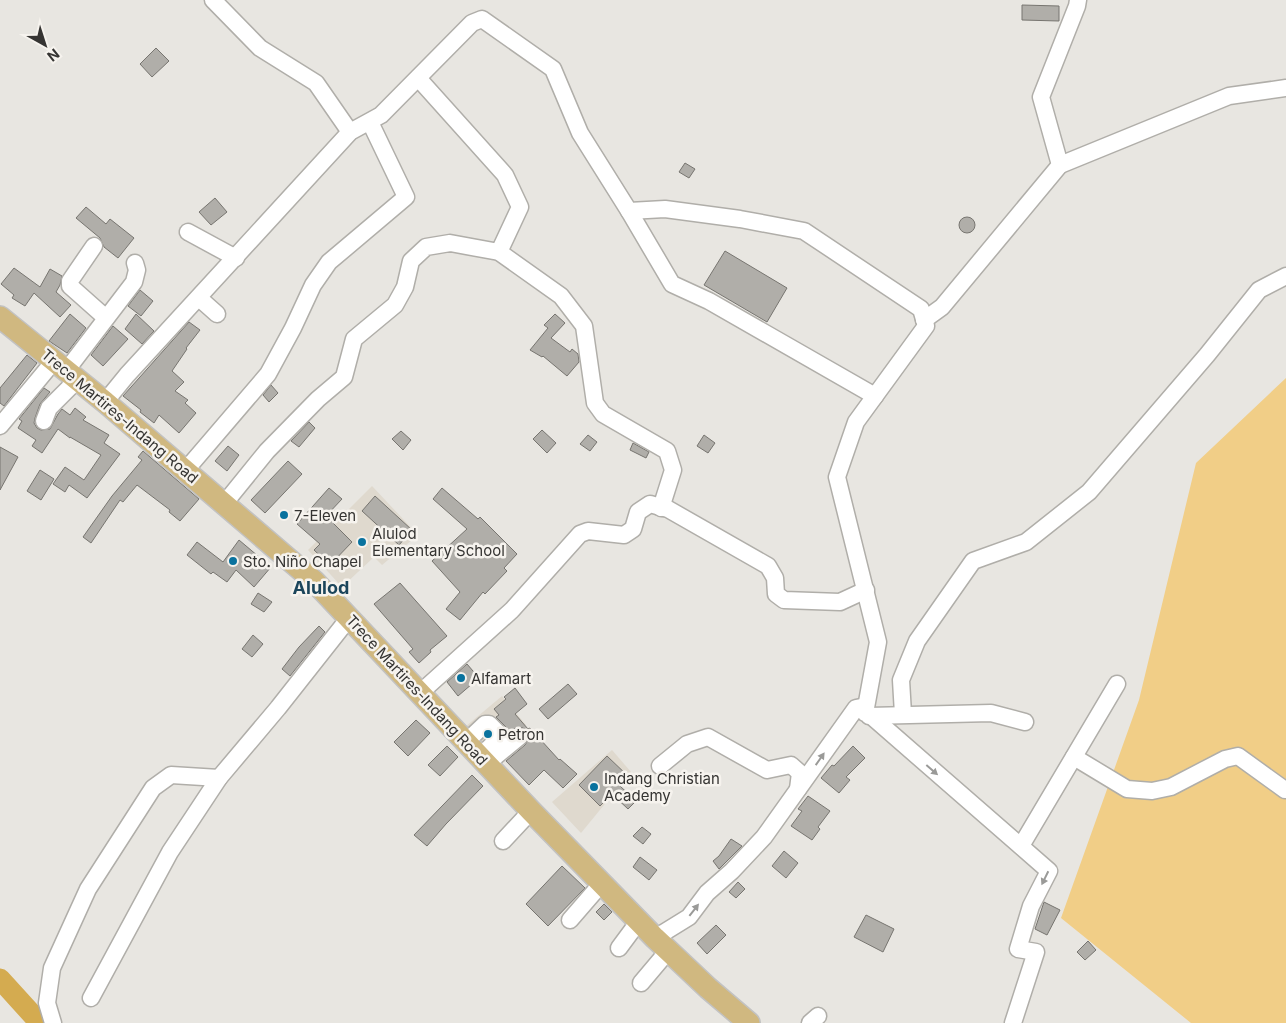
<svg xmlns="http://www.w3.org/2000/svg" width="1286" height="1023" viewBox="0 0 1286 1023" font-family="Inter,sans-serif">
  <rect width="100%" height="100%" fill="#e8e6e1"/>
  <g fill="#dfd9ce">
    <polygon points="372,486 418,535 382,565 374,557 342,587 308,550"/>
    <polygon points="502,696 526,725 493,755 465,727"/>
    <polygon points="612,750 631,772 581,833 552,802"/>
  </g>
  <polygon fill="#f1ce87" points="1286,378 1286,1023 1191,1023 1061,918 1139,700 1196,463"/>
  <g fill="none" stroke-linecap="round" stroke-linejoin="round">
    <polyline stroke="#d4ab50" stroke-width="21" points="0,979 40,1023"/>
  </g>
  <g fill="#b0aea9" stroke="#777570">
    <polygon points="1022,5 1059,6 1059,21 1022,20"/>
    <polygon points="156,48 169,61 152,77 140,64"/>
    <polygon points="685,163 695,169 689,178 679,172"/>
    <polygon points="215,198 227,212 211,225 199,212"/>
    <polygon points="86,207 106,224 110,219 134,238 118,258 104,247 100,238 76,218"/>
    <circle cx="967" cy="225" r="8"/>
    <polygon points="725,251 787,288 767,322 704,285"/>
    <polygon points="14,268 40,287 50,269 62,276 60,285 56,292 71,305 60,317 34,293 25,306 12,298 14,295 1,284"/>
    <polygon points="140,290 153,301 141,316 128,306"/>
    <polygon points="70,314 86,328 67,353 49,341"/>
    <polygon points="136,314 154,331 142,344 125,329"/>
    <polygon points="555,314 565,323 551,338 570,352 572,349 578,354 579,362 567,376 543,356 542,357 530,350 548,328 544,325"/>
    <polygon points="189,322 200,330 186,348 187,349 172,371 184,382 175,391 188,400 185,403 196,413 179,433 159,415 154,423 140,412 141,410 123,396"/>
    <polygon points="113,326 128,339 103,366 91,355"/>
    <polygon points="27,355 37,363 4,406 0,403 0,388"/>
    <polygon points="271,385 278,393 269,402 263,395"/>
    <polygon points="44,388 50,392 40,404 35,418 34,423 37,428 41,430 50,429 58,414 62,409 70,415 75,408 86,417 83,420 109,435 104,443 120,454 87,498 69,485 65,492 53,484 65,467 84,480 101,455 70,437 70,438 58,429 42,453 32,446 36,440 18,428 22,421 19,419"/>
    <polygon points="309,422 315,428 299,447 291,441"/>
    <polygon points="542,430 556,443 547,453 533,439"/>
    <polygon points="401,431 411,440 403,450 392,439"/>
    <polygon points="588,435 597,442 590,451 580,444"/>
    <polygon points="704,435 715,443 708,453 697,446"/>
    <polygon points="633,443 649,452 646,458 630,450"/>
    <polygon points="228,446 239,455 227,471 215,461"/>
    <polygon points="0,447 18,457 0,490"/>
    <polygon points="143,451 199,499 180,521 169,512 170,510 137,485 123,502 120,500 91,543 83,537 112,496 142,460 138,457"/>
    <polygon points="288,461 302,474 265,513 251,500"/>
    <polygon points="40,470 54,479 41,500 27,491"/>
    <polygon points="329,488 342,499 326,516 352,542 330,565 314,550 320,544 297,524"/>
    <polygon points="442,488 478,519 480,517 517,554 504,568 507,571 485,594 483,592 460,620 446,609 460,592 432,561 467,529 433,499"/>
    <polygon points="375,496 412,530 399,545 362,511"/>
    <polygon points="239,540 271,567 254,587 236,570 227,582 213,572 211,574 187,555 197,542 223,562"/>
    <polygon points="400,583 447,636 430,650 431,652 419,663 409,652 413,649 374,604"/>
    <polygon points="258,593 272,602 264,612 251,604"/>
    <polygon points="319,626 325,632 290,676 282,669 299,647"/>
    <polygon points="253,635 263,644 252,657 242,649"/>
    <polygon points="467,664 479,678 458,696 447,682"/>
    <polygon points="568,684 577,694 548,719 539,709"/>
    <polygon points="515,688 527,704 515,714 528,729 530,728 559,760 560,759 577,774 563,788 544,770 529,785 506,761 525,745 528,740 527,731 523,728 517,727 509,733 506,727 496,717 499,715 494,709 506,699 504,697"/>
    <polygon points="416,720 430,733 408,756 394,742"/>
    <polygon points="447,746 458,757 440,776 428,765"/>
    <polygon points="853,746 865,758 846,777 850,780 839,793 821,778 832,765 834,766"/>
    <polygon points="607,756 629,777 620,786 636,801 628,809 612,794 600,806 579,785"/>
    <polygon points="472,775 483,786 446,824 427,846 414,835"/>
    <polygon points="808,796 830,811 818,827 820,829 812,840 791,826 802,811 798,809"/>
    <polygon points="642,827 651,834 643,844 633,836"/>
    <polygon points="731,839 742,846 719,869 713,861 719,856"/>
    <polygon points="784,851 798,863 786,878 772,866"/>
    <polygon points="640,857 657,870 649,880 633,867"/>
    <polygon points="562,866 585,888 548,926 526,904"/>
    <polygon points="738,882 745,889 736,898 729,892"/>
    <polygon points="1044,902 1060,910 1047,935 1035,929"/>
    <polygon points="604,904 612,912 604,920 596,912"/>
    <polygon points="866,915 894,929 883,952 854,937"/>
    <polygon points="716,925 726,935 707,954 697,943"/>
    <polygon points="1088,941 1096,950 1085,960 1077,952"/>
  </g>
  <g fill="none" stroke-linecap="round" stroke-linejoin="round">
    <defs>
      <g id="minor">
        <polyline points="213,0 260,48 316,83 350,132"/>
        <polyline points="418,78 505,175 520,207 499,252"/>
        <polyline points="1060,165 1229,96 1286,88"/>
        <polyline points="629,211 672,284 709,301 875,396"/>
        <polyline points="188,232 236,258"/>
        <polyline points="94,246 70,281 70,286 106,318"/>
        <polyline points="199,298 217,314"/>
        <polyline points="924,320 942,307 1060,165 1041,97 1077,6 1078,0"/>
        <polyline points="66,371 134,282 137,270 135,263"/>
        <polyline points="105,402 127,375 350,132 381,115 472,23 482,19 553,69 580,133 629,211 665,209 740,219 804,231 921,309 926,326 856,422 837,477 878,642 865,713"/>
        <polyline points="44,421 49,408 77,380"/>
        <polyline points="0,426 54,361"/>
        <polyline points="185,471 268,374 293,328 313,285 329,262 406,197 370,122"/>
        <polyline points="224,504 267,451 318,399 344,377 354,339 395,305 405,287 411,261 426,247 450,243 499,252 561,296 584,326 595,403 603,414 667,451 673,470 661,508"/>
        <polyline points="420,693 512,610 580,534 588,531 624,535 633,529 638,512 650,504 668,509 768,566 775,578 776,594 784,600 840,602 866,590"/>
        <polyline points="903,714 901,680 917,641 973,561 1026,542 1089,492 1207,355 1259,290 1286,276"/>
        <polyline points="869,716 991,713 1025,722"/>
        <polyline points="466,742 485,724 489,724 499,734 498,739 480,757"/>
        <polyline points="1074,757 1127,789 1152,791 1171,787 1225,759 1238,756 1285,790"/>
        <polyline points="490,761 519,737"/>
        <polyline points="660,766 687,744 708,737 767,770 791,765 800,773 798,789"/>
        <polyline points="503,841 531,811"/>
        <polyline points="1021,846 1117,684"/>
        <polyline points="570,920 602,883"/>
        <polyline points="655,938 689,917 707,893 732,871 764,837 856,708 861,707 1049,871 1031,906 1018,949 1036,952 1013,1023"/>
        <polyline points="619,948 639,921"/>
        <polyline points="641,983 668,951"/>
        <polyline points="91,998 170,852 219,778 278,708 349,618"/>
        <polyline points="53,1023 47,1003 52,968 88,889 153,788 171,775 219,778"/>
        <polyline points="810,1023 818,1016"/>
      </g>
      <polyline id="major" points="0,317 105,402 314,581 531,811 655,938 708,988 749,1023"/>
    </defs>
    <use href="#minor" stroke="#b0aea9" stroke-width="19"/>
    <use href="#major" stroke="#c2c2c2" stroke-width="24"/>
    <use href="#minor" stroke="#fff" stroke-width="16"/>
    <use href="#major" stroke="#d0b880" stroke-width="21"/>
  </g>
  <defs><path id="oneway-solid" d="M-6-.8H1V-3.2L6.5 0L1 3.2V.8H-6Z" transform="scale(1.25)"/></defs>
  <g fill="#9a9a98">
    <use href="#oneway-solid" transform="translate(820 759) rotate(-55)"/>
    <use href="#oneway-solid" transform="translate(932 770) rotate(41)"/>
    <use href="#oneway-solid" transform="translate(1045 878) rotate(116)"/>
    <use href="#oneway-solid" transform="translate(694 910) rotate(-52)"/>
  </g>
  <g fill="#09729e" stroke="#f6f3ee" stroke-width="2">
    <circle cx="284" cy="515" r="5"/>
    <circle cx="362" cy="542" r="5"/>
    <circle cx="233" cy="561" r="5"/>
    <circle cx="461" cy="678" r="5"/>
    <circle cx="488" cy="734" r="5"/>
    <circle cx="594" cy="787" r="5"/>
  </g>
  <g text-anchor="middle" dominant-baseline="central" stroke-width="5" stroke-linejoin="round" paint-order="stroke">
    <g font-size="15" fill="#353432" stroke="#f6f3ee">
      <text transform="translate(120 416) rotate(40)">Trece Martires-Indang Road</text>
      <text transform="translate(417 690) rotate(47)">Trece Martires-Indang Road</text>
    </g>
    <g font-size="15" fill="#353432" stroke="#f6f3ee" text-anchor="start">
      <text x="294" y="515">7-Eleven</text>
      <text x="372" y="533">Alulod<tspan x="372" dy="17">Elementary School</tspan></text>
      <text x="243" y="561">Sto. Niño Chapel</text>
      <text x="471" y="678">Alfamart</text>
      <text x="498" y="734">Petron</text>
      <text x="604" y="778">Indang Christian<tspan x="604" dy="17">Academy</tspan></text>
    </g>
    <g font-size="18" font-weight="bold" fill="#1b455b" stroke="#f6f3ee">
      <text x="321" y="587">Alulod</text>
    </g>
  </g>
  <g transform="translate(45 45) rotate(141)" stroke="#f6f3ee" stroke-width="4" paint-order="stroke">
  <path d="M0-4L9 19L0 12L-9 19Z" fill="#353432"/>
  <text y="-8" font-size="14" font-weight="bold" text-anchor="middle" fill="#353432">N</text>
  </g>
</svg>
